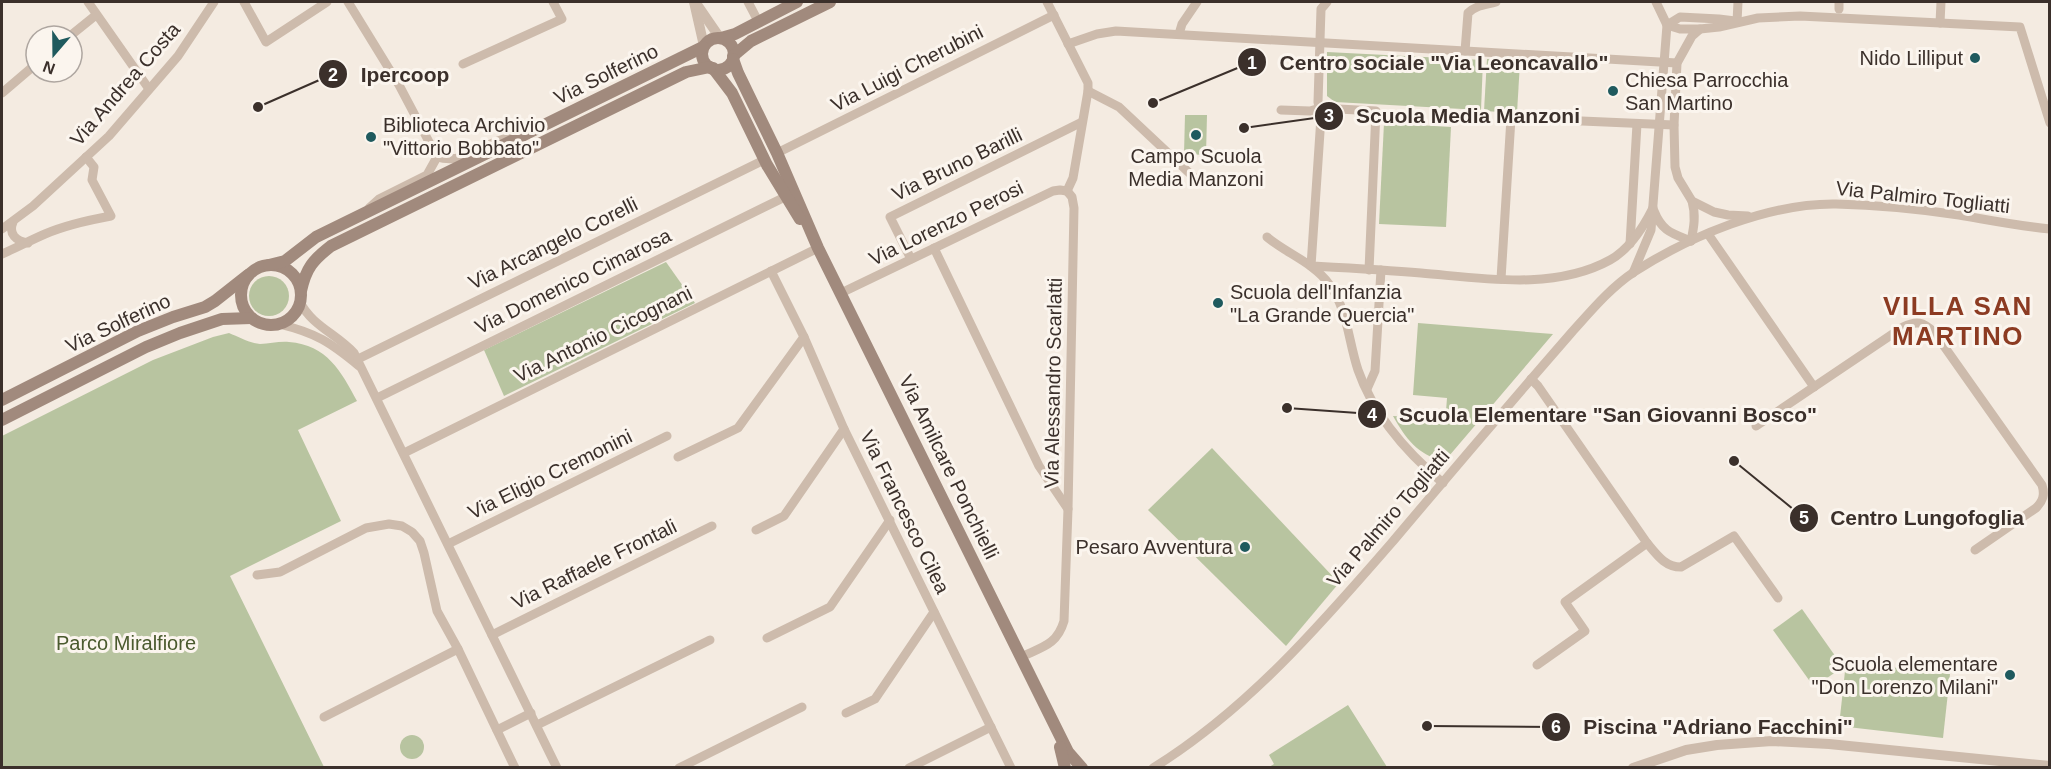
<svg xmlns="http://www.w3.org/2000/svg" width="2051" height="769" viewBox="0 0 2051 769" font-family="Arial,sans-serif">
  <rect width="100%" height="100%" fill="#f4ebe1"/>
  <g fill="#b8c4a0">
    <polygon points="1327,52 1483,60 1481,110 1335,102 1327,96"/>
    <polygon points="1487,59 1520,62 1517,113 1484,111"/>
    <polygon points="1185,115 1207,115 1206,155 1184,154"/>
    <polygon points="1384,123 1451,127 1446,227 1379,224"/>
    <polygon points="666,262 695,303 504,396 484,350"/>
    <circle cx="269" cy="296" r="20"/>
    <path d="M1418 323 1553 334 1449 456 1443 461C1417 454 1406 439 1393 416L1412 417V422L1445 424 1447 398 1413 395Z"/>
    <path d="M229 333C239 337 249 343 260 344 270 344 279 341 289 342 327 345 341 371 357 401L298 430 341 521 230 576 324 767H2V436L153 360 213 337Z"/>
    <polygon points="1212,448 1339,583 1286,646 1148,510"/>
    <polygon points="1802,609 1843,667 1814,687 1773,630"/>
    <polygon points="1846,662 1950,674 1943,738 1839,726"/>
    <polygon points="1348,705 1387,767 1269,767 1274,764 1269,755"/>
    <circle cx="412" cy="747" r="12"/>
  </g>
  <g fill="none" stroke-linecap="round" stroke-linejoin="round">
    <g stroke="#cdbbac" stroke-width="9">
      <polyline points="88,2 149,89"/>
      <polyline points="244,2 266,42 327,2"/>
      <path d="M348 2 399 85 437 157C467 166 485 140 514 137"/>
      <polyline points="748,2 758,21"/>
      <polyline points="1047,2 1088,83 1088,91 1073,178 1067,191"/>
      <polyline points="1839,9 1839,2"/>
      <polyline points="1737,22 1738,2"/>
      <polyline points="1940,23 1941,2"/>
      <polyline points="1667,25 1680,29 1700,29 1719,27 1758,18 1800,16 2020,27 2050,123"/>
      <polyline points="1667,25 1680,17 1719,19 1735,21"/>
      <polyline points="1700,29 1692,36 1677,63 1674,125 1675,167 1678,178 1692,201 1714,212 1728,215 1748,216"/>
      <polyline points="1179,34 1182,24 1197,2"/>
      <polyline points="70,36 96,15"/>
      <polyline points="1068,44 1097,34 1116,31 1677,63"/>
      <path d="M1465 51 1468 13C1476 5 1486 5 1496 2"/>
      <polyline points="463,64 562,19 553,2"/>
      <polyline points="1088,91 1119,107 1200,183"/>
      <polyline points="2,93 36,64"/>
      <polyline points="1281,110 1310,111 1320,108 1376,111 1369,270"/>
      <polyline points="777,153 1054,15"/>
      <polyline points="369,208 379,199 427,175 437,157"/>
      <path d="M1654 211C1662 231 1671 233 1691 241"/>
      <path d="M13 222C8 234 16 241 28 243"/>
      <polyline points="2,229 33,206 109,136 178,56 214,2"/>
      <polyline points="1708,234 1814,387"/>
      <path d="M1267 237C1286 253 1314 263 1329 284 1348 310 1348 340 1358 370 1374 416 1406 452 1443 483"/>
      <path d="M1691 241C1694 227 1696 215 1692 201"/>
      <polyline points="1630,244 1637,124"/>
      <polyline points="934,248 1039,466 1068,509"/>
      <path d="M2 254C16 248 31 240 45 234 66 225 89 220 111 216L92 180 94 167 86 157"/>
      <polyline points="911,259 890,217 1082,122"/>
      <path d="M1311 266C1347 268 1384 270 1421 273 1481 278 1554 291 1610 260 1630 249 1643 228 1653 208"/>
      <polyline points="1311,266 1321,117 1318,102 1321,9 1327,2"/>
      <polyline points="771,271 804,337 844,429 1011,768"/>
      <polyline points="1633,273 1651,230 1667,25 1656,2"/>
      <polyline points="1501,279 1511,118 1674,125"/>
      <polyline points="841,293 1053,191 1060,190 1067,191"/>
      <path d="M300 302C311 325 338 335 354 353L557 768"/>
      <path d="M279 324C316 333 330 342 359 366"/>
      <polyline points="358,359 764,160"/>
      <polyline points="1531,379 1538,386 1647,543 1565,602 1585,631 1537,665"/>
      <polyline points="1367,389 1375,371 1381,270"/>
      <polyline points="377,398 785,197"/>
      <path d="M1756 426 1903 327C1917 320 1923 322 1934 332L2042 485C2045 495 2043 501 2036 508L1975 550"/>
      <polyline points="404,453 818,248"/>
      <polyline points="678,457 738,428 804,337"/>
      <polyline points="756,530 784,516 844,429"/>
      <path d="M1647 543C1657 555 1665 567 1681 567L1734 536 1778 598"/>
      <polyline points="448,544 667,436"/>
      <polyline points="257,575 280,572 366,528 389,524 402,526 412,532 420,541 424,553 437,611 458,649 515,768"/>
      <polyline points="492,635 712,526"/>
      <polyline points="767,638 830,607 890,520"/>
      <path d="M1021 657C1042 647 1057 645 1064 621L1068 509 1074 208 1072 197 1067 191"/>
      <polyline points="846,713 875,699 934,612"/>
      <polyline points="324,717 458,649"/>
      <polyline points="537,725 710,640"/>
      <polyline points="497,730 531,713"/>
      <polyline points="679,768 802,707"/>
      <polyline points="909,768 991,727"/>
      <path d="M1153 768C1248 709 1322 623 1394 540 1453 470 1512 401 1572 332 1591 311 1610 288 1634 272 1690 236 1769 203 1836 204 1877 205 1919 209 1959 215 1989 220 2019 226 2050 229"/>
    </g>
    <g stroke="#cdbbac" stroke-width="10">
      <polyline points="694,2 704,46"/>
      <polyline points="698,6 720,38"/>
      <polyline points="1633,768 1686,750 1717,745 1772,741 1829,744 2050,766"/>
    </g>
    <g stroke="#a18a7d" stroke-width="12">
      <polyline points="721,38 735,34 797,2"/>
      <circle cx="718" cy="54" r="16"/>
      <polyline points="733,56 751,41 830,2"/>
      <polyline points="733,59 738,73 777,153 818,248 1068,752 1082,768"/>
      <polyline points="713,68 732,93 767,165 800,219"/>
      <circle cx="271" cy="295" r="30"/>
      <polyline points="269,265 285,261 316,237 703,47"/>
      <path d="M301 291C306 268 313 260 331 246L686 72 710 67"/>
      <polyline points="2,400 138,331 173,317 205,307 215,301 248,275"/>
      <polyline points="2,420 146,347 180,333 222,319 251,318"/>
      <polyline points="1060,747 1065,768"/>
    </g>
  </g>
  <g fill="#1f5a5e" stroke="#fbf5ee" stroke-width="2">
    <circle cx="1975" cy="58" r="6"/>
    <circle cx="1613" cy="91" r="6"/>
    <circle cx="1196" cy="135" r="6"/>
    <circle cx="371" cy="137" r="6"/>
    <circle cx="1218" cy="303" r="6"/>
    <circle cx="1245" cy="547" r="6"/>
    <circle cx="2010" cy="675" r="6"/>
  </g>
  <g text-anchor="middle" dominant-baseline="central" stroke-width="6" stroke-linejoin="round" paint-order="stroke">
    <g font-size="20" fill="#3b302b" stroke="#fbf5ee" text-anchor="end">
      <text x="1963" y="58">Nido Lilliput</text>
      <text x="1625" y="80" text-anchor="start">Chiesa Parrocchia<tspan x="1625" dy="23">San Martino</tspan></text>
      <text x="383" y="125" text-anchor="start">Biblioteca Archivio<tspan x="383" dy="23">"Vittorio Bobbato"</tspan></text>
      <text x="1196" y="156" text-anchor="middle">Campo Scuola<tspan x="1196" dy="23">Media Manzoni</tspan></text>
      <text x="1230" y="292" text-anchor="start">Scuola dell'Infanzia<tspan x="1230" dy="23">"La Grande Quercia"</tspan></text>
      <text x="1233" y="547">Pesaro Avventura</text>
      <text x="1998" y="664">Scuola elementare<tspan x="1998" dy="23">"Don Lorenzo Milani"</tspan></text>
    </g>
    <g font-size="20" fill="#3b302b" stroke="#fbf5ee">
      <text transform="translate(907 68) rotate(-27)">Via Luigi Cherubini</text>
      <text transform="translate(606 74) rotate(-26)">Via Solferino</text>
      <text transform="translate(125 84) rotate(-49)">Via Andrea Costa</text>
      <text transform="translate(957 164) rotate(-26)">Via Bruno Barilli</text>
      <text transform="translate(1923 197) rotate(6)">Via Palmiro Togliatti</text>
      <text transform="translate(946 223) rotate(-26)">Via Lorenzo Perosi</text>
      <text transform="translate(553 243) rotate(-26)">Via Arcangelo Corelli</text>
      <text transform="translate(573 281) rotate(-26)">Via Domenico Cimarosa</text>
      <text transform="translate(118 323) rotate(-25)">Via Solferino</text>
      <text transform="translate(603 334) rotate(-26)">Via Antonio Cicognani</text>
      <text transform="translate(1053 383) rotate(-89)">Via Alessandro Scarlatti</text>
      <text transform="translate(949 467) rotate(64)">Via Amilcare Ponchielli</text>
      <text transform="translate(550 474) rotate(-26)">Via Eligio Cremonini</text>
      <text transform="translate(905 512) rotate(64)">Via Francesco Cilea</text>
      <text transform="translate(1388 518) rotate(-49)">Via Palmiro Togliatti</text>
      <text transform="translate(594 564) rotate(-26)">Via Raffaele Frontali</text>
    </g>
    <g font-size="20" fill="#4a5a2e" stroke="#fbf5ee">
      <text x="126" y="643">Parco Miralfiore</text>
    </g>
    <g font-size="26" font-weight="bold" letter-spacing="1.5" fill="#8c3b22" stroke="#fbf5ee">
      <text x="1958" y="306">VILLA SAN<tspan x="1958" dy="30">MARTINO</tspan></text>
    </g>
  </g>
  <path fill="none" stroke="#3b302b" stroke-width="2" d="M1153 103L1252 62M258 107L333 74M1244 128L1329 116M1287 408L1372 414M1734 461L1804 518M1427 726L1556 727"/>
  <g fill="#3b302b" stroke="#fbf5ee" stroke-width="2">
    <circle cx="1153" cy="103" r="6"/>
    <circle cx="258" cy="107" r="6"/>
    <circle cx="1244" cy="128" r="6"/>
    <circle cx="1287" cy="408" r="6"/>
    <circle cx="1734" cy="461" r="6"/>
    <circle cx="1427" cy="726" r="6"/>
    <circle cx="1252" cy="62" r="15"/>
    <circle cx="333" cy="74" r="15"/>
    <circle cx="1329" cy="116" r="15"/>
    <circle cx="1372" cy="414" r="15"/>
    <circle cx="1804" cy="518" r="15"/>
    <circle cx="1556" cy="727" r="15"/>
  </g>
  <g font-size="18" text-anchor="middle" font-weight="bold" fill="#fff">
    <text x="1252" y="69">1</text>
    <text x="333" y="81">2</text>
    <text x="1329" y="122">3</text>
    <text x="1372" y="421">4</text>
    <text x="1804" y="524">5</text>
    <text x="1556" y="733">6</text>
  </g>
  <g font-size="21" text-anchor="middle" font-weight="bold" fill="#3b302b" stroke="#fbf5ee" stroke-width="6" stroke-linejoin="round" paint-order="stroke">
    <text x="1444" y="70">Centro sociale "Via Leoncavallo"</text>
    <text x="405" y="82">Ipercoop</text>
    <text x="1468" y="123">Scuola Media Manzoni</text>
    <text x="1608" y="422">Scuola Elementare "San Giovanni Bosco"</text>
    <text x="1927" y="525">Centro Lungofoglia</text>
    <text x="1718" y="734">Piscina "Adriano Facchini"</text>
  </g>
  <rect width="2051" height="769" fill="none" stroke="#3b302b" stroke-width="6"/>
  <g transform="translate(54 54) rotate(200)"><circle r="28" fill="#fbf5ee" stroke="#aea6a0" stroke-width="1.5"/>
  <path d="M0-4.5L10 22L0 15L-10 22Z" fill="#1f5a5e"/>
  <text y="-9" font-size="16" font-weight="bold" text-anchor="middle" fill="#3b302b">N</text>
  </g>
</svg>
